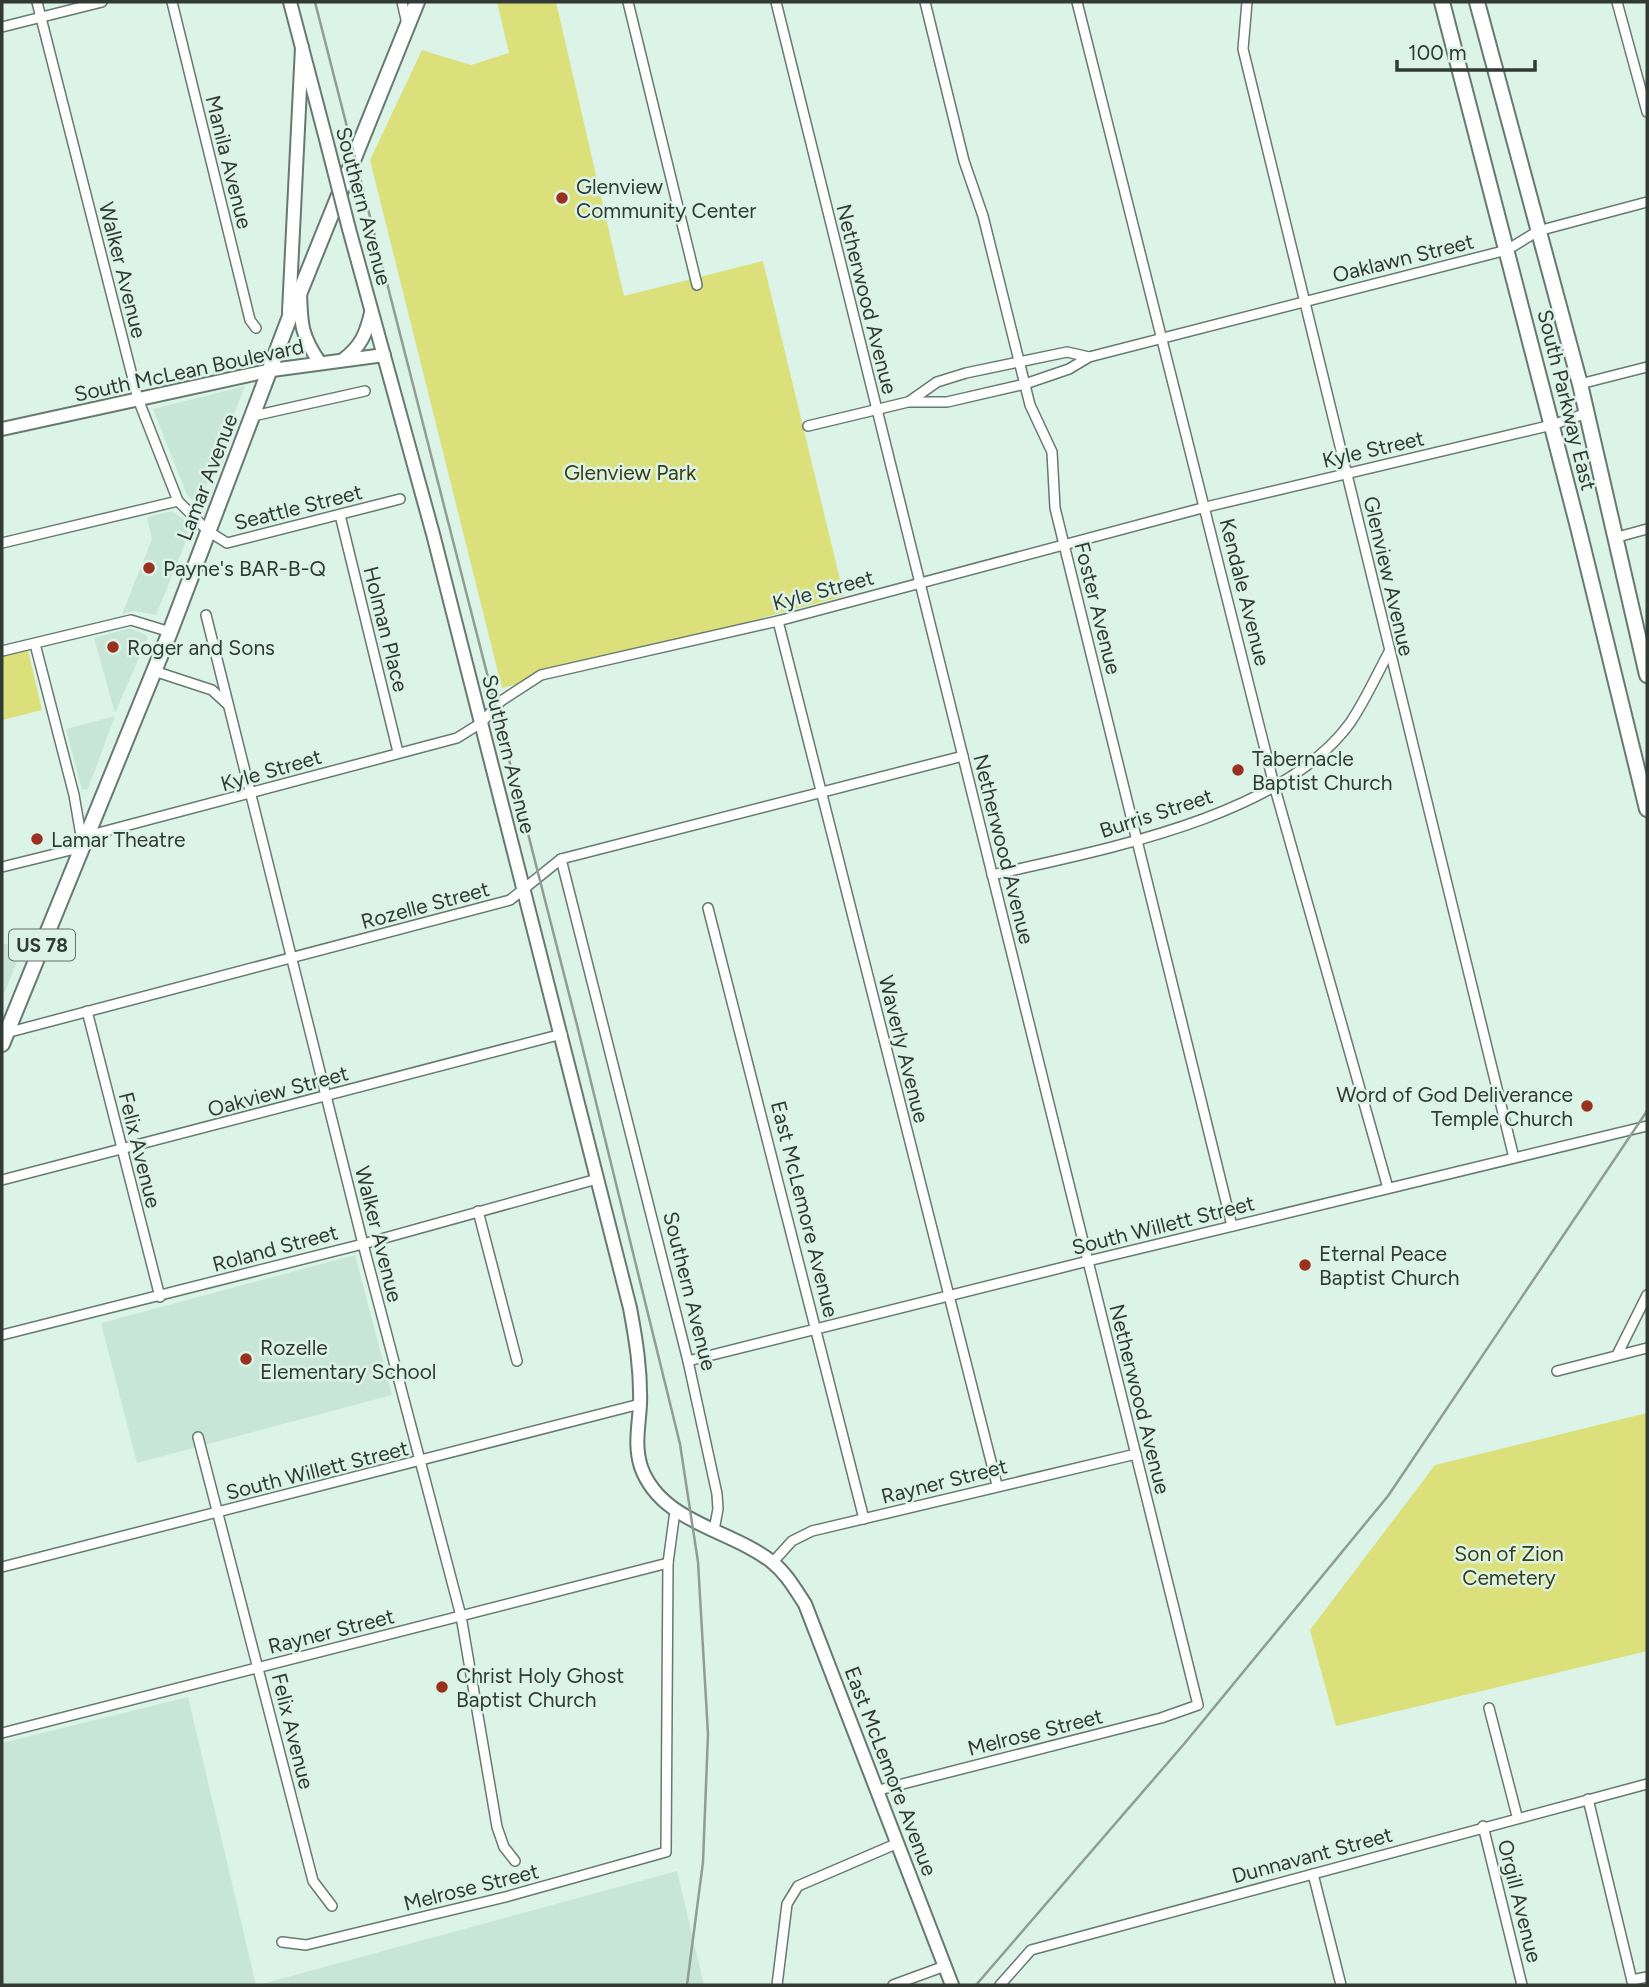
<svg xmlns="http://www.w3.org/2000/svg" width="1649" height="1987" viewBox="0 0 1649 1987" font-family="Figtree,sans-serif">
  <rect width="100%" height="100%" fill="#dcf3e7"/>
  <g fill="#c8e6d7">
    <polygon points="245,386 200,501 195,502 187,495 153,409"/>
    <polygon points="172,511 186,521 188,536 156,615 135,611 122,614 152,539 147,517"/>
    <polygon points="130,628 146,635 147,639 115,713 94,638"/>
    <polygon points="115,716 88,789 82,790 66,729"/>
    <polygon points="26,939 2,999 2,945"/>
    <polygon points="355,1255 392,1395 137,1463 101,1323"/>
    <polygon points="188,1697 256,1985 2,1985 2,1743"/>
    <polygon points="677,1871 704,1985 258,1985"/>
  </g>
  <g fill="#dbe07b">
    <polygon points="497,2 556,2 624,296 763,261 844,596 502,688 370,160 422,50 471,65 509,53"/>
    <polygon points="28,650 42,710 2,720 2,656"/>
    <polygon points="1647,1413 1647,1651 1336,1726 1310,1630 1435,1465"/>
  </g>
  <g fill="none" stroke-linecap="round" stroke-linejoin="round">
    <defs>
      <g id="street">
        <polyline points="37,2 138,399 178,501 208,531 227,543 400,499"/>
        <polyline points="172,2 250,320 256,328"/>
        <polyline points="402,2 407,24"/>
        <polyline points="628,2 697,285"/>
        <polyline points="776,2 1198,1705 1161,1718 879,1790"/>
        <polyline points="925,2 964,161 983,216 1030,405 1052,452 1055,508 1232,1226"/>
        <polyline points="1077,2 1274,785 1388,1188"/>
        <polyline points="1247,2 1243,49 1514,1158"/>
        <polyline points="1617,2 1647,112"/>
        <polyline points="2,27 102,2"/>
        <polyline points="1580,384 1647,367"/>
        <polyline points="910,401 937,382 966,373 1067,352 1089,357"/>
        <polyline points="253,416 365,391"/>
        <polyline points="808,426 908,402 947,402 1025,384 1069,369 1089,357 1507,250 1538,231 1647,202"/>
        <polyline points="340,515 398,752"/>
        <polyline points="1614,538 1647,529"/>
        <polyline points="2,543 178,501"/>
        <polyline points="206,615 363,1244 461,1616 497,1827 504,1847 515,1861"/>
        <polyline points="778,621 997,1485"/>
        <polyline points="2,651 131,620 170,632"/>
        <polyline points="154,671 212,690 226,703"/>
        <polyline points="87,836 457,738 481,723 501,701 541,675 778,621 1206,507 1552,425 1587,413"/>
        <polyline points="561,859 688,1361 717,1494 718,1509 714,1530"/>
        <polyline points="2,867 83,847 74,795 35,644"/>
        <path d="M992 875C1100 850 1281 818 1350 723 1365 701 1376 676 1389 652"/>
        <polyline points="708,908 864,1519"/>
        <polyline points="87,1011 160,1297"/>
        <polyline points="6,1033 510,900 561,859 963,756"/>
        <polyline points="2,1180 562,1034"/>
        <polyline points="478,1211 517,1361"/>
        <polyline points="2,1335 363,1244 597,1179"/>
        <polyline points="1617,1355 1647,1295"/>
        <polyline points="688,1361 1088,1261 1647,1126"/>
        <polyline points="1557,1371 1647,1348"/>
        <polyline points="198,1437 313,1881 332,1906"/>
        <polyline points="772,1563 792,1541 812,1531 1136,1454"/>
        <polyline points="2,1567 640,1404"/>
        <polyline points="1489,1708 1517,1816"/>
        <polyline points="2,1733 668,1563"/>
        <polyline points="1588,1799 1633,1985"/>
        <polyline points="1483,1826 1522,1985"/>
        <polyline points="1313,1874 1341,1985"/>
        <polyline points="282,1942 306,1945 509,1896 666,1852 668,1563 675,1511"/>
        <polyline points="1632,1980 1647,1977"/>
        <polyline points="777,1985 787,1904 798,1886 898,1843"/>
        <polyline points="893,1985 945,1966"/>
        <polyline points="1000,1985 1031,1950 1647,1784"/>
      </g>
      <g id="secondary">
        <polyline points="290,2 327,143"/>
        <path d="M349 229 433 534 630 1308C636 1340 641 1371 640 1404 639 1426 634 1445 641 1467 661 1523 730 1529 772 1562 786 1573 795 1589 805 1604L952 1985"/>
        <path d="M300 292C301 325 301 335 320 363"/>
        <polyline points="289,312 302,47"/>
        <path d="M344 359C361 346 366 334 371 313"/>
        <polyline points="2,429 272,370 384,355"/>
      </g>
      <g id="primary">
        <polyline points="1442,2 1578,527 1647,809"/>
        <polyline points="1477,2 1580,384 1647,675"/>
        <polyline points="2,1044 170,632 289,319 417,2"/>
      </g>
    </defs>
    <use href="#street" stroke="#667a70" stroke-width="12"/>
    <use href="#secondary" stroke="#667a70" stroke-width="16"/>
    <use href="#primary" stroke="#667a70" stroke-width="18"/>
    <use href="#street" stroke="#fff" stroke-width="9"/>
    <use href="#secondary" stroke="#fff" stroke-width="12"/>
    <use href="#primary" stroke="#fff" stroke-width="14"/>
    <g stroke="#8e9e95" stroke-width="2.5">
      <polyline points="315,2 577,1025 680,1444 698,1562 708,1734 703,1862 687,1985"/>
      <polyline points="976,1985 1184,1744 1388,1496 1647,1111"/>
    </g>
    <defs>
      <polyline id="secondary-bridge" points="327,143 349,229"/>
    </defs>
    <use href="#secondary-bridge" stroke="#667a70" stroke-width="16" stroke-linecap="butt"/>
    <use href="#secondary-bridge" stroke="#fff" stroke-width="12"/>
  </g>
  <g fill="#9a311e" stroke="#dcf3e7" stroke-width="2.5">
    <circle cx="562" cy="198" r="7"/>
    <circle cx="149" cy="568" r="7"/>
    <circle cx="113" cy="647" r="7"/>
    <circle cx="1238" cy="770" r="7"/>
    <circle cx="37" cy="839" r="7"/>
    <circle cx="1587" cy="1106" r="7"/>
    <circle cx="1305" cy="1265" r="7"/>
    <circle cx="246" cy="1359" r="7"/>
    <circle cx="442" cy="1687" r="7"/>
  </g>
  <g text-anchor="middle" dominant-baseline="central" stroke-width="5" stroke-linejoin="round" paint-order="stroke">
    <rect fill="#dcf3e7" stroke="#64726a" stroke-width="2" x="9" y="929.5" width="66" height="31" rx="5"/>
    <g font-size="19" font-weight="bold" fill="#313a35">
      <text x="42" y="945">US 78</text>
    </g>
    <g font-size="21" fill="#313a35" stroke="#dcf3e7">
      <text transform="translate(229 162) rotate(76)">Manila Avenue</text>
      <text transform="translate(364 206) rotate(75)">Southern Avenue</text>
      <text transform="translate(1403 258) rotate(-14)">Oaklawn Street</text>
      <text transform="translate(123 270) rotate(76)">Walker Avenue</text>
      <text transform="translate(867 299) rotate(76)">Netherwood Avenue</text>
      <text transform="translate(189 370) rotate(-12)">South McLean Boulevard</text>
      <text transform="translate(1567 400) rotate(76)">South Parkway East</text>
      <text transform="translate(1373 449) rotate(-13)">Kyle Street</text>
      <text transform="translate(207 477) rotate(-69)">Lamar Avenue</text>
      <text transform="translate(298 507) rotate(-14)">Seattle Street</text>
      <text transform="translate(1389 576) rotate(77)">Glenview Avenue</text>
      <text transform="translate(823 590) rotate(-15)">Kyle Street</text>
      <text transform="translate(1245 592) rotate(76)">Kendale Avenue</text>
      <text transform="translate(1098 608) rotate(76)">Foster Avenue</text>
      <text transform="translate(386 629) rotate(76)">Holman Place</text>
      <text transform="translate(509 754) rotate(76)">Southern Avenue</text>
      <text transform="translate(271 770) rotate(-16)">Kyle Street</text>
      <text transform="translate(1156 813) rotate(-18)">Burris Street</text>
      <text transform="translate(1004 849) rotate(76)">Netherwood Avenue</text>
      <text transform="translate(425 905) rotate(-15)">Rozelle Street</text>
      <text transform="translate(904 1049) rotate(76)">Waverly Avenue</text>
      <text transform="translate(278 1091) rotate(-15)">Oakview Street</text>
      <text transform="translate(140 1150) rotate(76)">Felix Avenue</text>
      <text transform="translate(805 1209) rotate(76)">East McLemore Avenue</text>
      <text transform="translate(1163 1225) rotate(-14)">South Willett Street</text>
      <text transform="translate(379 1234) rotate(76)">Walker Avenue</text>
      <text transform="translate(275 1248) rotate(-15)">Roland Street</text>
      <text transform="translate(690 1291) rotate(76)">Southern Avenue</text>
      <text transform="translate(1140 1399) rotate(76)">Netherwood Avenue</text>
      <text transform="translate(317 1470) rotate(-14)">South Willett Street</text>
      <text transform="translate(944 1481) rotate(-14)">Rayner Street</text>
      <text transform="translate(331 1631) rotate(-14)">Rayner Street</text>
      <text transform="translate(293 1731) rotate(76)">Felix Avenue</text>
      <text transform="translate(1035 1732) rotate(-14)">Melrose Street</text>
      <text transform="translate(891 1771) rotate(69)">East McLemore Avenue</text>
      <text transform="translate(1312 1855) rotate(-15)">Dunnavant Street</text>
      <text transform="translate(471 1887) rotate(-14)">Melrose Street</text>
      <text transform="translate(1520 1901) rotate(76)">Orgill Avenue</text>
    </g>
    <g font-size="21" fill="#313a35" stroke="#dcf3e7" text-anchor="start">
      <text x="576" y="186">Glenview<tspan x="576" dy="24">Community Center</tspan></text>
      <text x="163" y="568">Payne's BAR-B-Q</text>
      <text x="127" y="647">Roger and Sons</text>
      <text x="1252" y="758">Tabernacle<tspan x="1252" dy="24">Baptist Church</tspan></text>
      <text x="51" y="839">Lamar Theatre</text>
      <text x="1573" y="1094" text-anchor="end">Word of God Deliverance<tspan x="1573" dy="24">Temple Church</tspan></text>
      <text x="1319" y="1253">Eternal Peace<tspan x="1319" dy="24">Baptist Church</tspan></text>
      <text x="260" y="1347">Rozelle<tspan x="260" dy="24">Elementary School</tspan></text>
      <text x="456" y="1675">Christ Holy Ghost<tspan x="456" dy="24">Baptist Church</tspan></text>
    </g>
    <g font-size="21" fill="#3b3c11" stroke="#dcf3e7">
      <text x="630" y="472">Glenview Park</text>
      <text x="1509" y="1553">Son of Zion<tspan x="1509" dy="24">Cemetery</tspan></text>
    </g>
  </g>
  <rect width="1649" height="1987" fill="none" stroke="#313a35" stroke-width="7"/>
  <path d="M1397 60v10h138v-10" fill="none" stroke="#313a35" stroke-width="3.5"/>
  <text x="1408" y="60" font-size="21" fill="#313a35" stroke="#dcf3e7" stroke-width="5" paint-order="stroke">100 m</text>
</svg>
